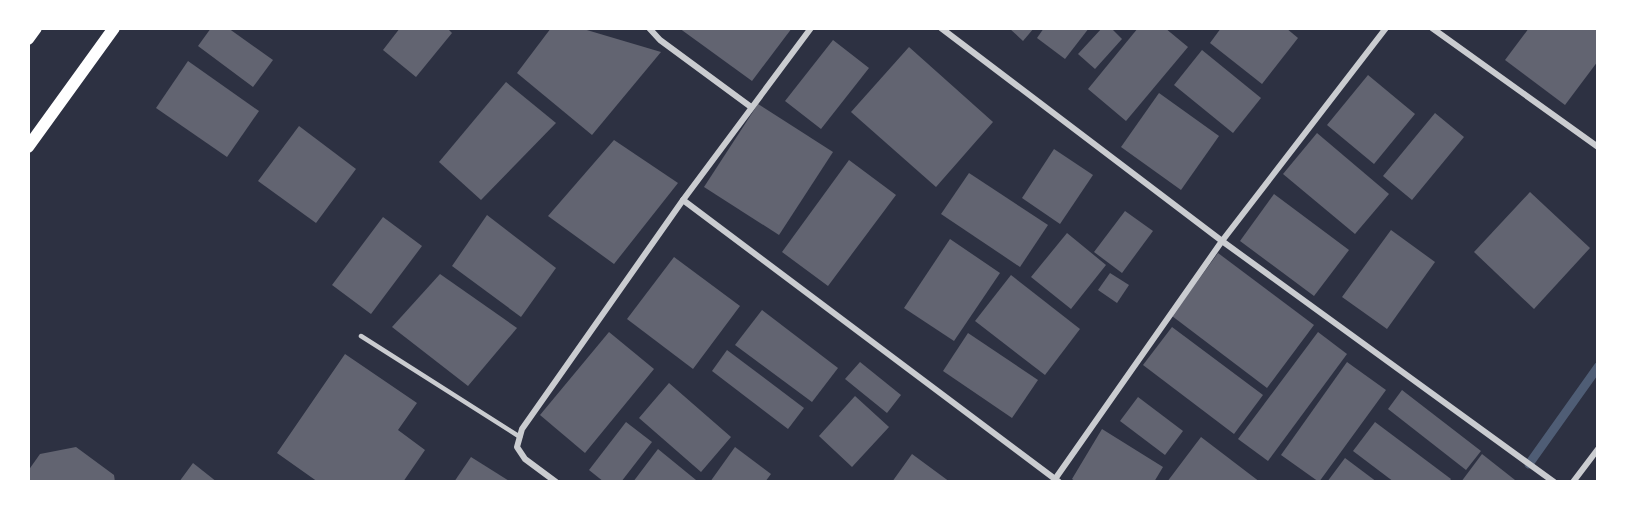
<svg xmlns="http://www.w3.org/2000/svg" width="1626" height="510" viewBox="0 0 1626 510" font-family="Raleway,sans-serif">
  <rect width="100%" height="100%" fill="#2d3142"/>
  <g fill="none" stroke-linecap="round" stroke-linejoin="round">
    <polyline stroke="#4f5d75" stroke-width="9" points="1529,464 1598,367"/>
  </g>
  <g fill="#626471">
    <polygon points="211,28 228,28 273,60 253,87 198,46"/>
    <polygon points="400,28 447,28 452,33 416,77 383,50"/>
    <polygon points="551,28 580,28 661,52 592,135 517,73"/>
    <polygon points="679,28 792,28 752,81"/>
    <polygon points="1009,28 1034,28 1023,41"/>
    <polygon points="1044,28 1089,28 1065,59 1037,38"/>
    <polygon points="1102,28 1111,28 1122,39 1095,69 1078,54"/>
    <polygon points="1138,28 1165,28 1188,47 1126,121 1088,89"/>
    <polygon points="1221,28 1286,28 1298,38 1262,84 1210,43"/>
    <polygon points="1529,28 1598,28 1598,61 1565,105 1505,60"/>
    <polygon points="833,40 869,68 821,129 785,101"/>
    <polygon points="909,47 993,122 936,187 851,112"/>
    <polygon points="1202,50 1261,98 1233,133 1174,85"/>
    <polygon points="188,61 259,111 227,157 156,108"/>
    <polygon points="1368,75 1415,114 1374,164 1327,125"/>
    <polygon points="506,82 556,123 481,200 439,162"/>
    <polygon points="1159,93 1219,136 1181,190 1121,147"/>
    <polygon points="758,104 833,152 779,235 704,187"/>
    <polygon points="1435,113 1464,137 1412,200 1383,176"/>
    <polygon points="299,126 356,169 316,223 258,181"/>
    <polygon points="1317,133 1389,194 1355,234 1283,174"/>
    <polygon points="614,140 678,183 614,264 548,216"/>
    <polygon points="1054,149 1093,175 1060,224 1022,198"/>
    <polygon points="849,160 896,195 828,286 782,252"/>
    <polygon points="969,173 1048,225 1020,267 941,214"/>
    <polygon points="1530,192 1590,248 1534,309 1474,252"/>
    <polygon points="1274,194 1349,250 1314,296 1240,241"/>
    <polygon points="1125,211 1153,231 1122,273 1094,252"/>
    <polygon points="487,215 556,268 521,317 452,266"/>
    <polygon points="383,217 422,246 371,314 332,285"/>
    <polygon points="1391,230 1435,262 1387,329 1342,297"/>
    <polygon points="1067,233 1106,265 1071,309 1031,277"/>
    <polygon points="950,239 1000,273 954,341 904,308"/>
    <polygon points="1218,253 1314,325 1267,388 1172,316"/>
    <polygon points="674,257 740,306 693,369 627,319"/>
    <polygon points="1110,273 1129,285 1117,303 1098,290"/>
    <polygon points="440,274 517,328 468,386 392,327"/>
    <polygon points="1011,275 1080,329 1045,375 975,321"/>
    <polygon points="762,310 838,368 812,402 735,345"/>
    <polygon points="1172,327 1263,395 1234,434 1143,365"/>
    <polygon points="609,332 654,369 585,453 540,415"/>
    <polygon points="1318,332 1347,354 1268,461 1238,439"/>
    <polygon points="968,333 1038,380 1012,418 943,371"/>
    <polygon points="727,350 804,408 788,429 712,371"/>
    <polygon points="345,354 417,403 398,430 425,450 403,482 318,482 277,453"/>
    <polygon points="860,362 901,395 887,413 845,379"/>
    <polygon points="1347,362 1386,390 1319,482 1281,455"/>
    <polygon points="669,383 731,437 701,472 639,418"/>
    <polygon points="1402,390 1481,451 1466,470 1388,409"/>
    <polygon points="855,396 889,427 852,467 819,436"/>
    <polygon points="1138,397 1183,431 1165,455 1120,421"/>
    <polygon points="626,422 652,442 621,482 604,482 589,470"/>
    <polygon points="1375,422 1451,479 1449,482 1394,482 1353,451"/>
    <polygon points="1102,429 1163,467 1154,482 1076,482 1072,479"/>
    <polygon points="1201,437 1260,482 1167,482"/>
    <polygon points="76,447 114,475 115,482 28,482 28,471 40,454"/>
    <polygon points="735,447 771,474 765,482 710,482"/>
    <polygon points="658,449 696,480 695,482 633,482"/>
    <polygon points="912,454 950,482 892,482"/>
    <polygon points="1482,454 1515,480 1514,482 1461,482"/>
    <polygon points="471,457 511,482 454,482"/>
    <polygon points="1345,458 1377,482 1327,482"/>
    <polygon points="193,463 217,482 179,482"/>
  </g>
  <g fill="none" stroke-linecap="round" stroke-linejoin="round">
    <polyline stroke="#caccd0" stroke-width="4.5" points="361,336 520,437"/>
    <g stroke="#caccd0" stroke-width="6">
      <polyline points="649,28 660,40 751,107"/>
      <polyline points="941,28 1222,241 1554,482"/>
      <polyline points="1432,28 1598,147"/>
      <polyline points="683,200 1059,482"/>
      <polyline points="556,482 525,459 517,447 522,429 683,200 811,28"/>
      <polyline points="1053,482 1222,241 1386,28"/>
      <polyline points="1573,482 1598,449"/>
    </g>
    <g stroke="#fff" stroke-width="12">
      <polyline points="28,39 36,28"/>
      <polyline points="28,147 114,28"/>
    </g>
  </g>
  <rect width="1626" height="510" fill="none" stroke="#ffffff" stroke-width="60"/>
</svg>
